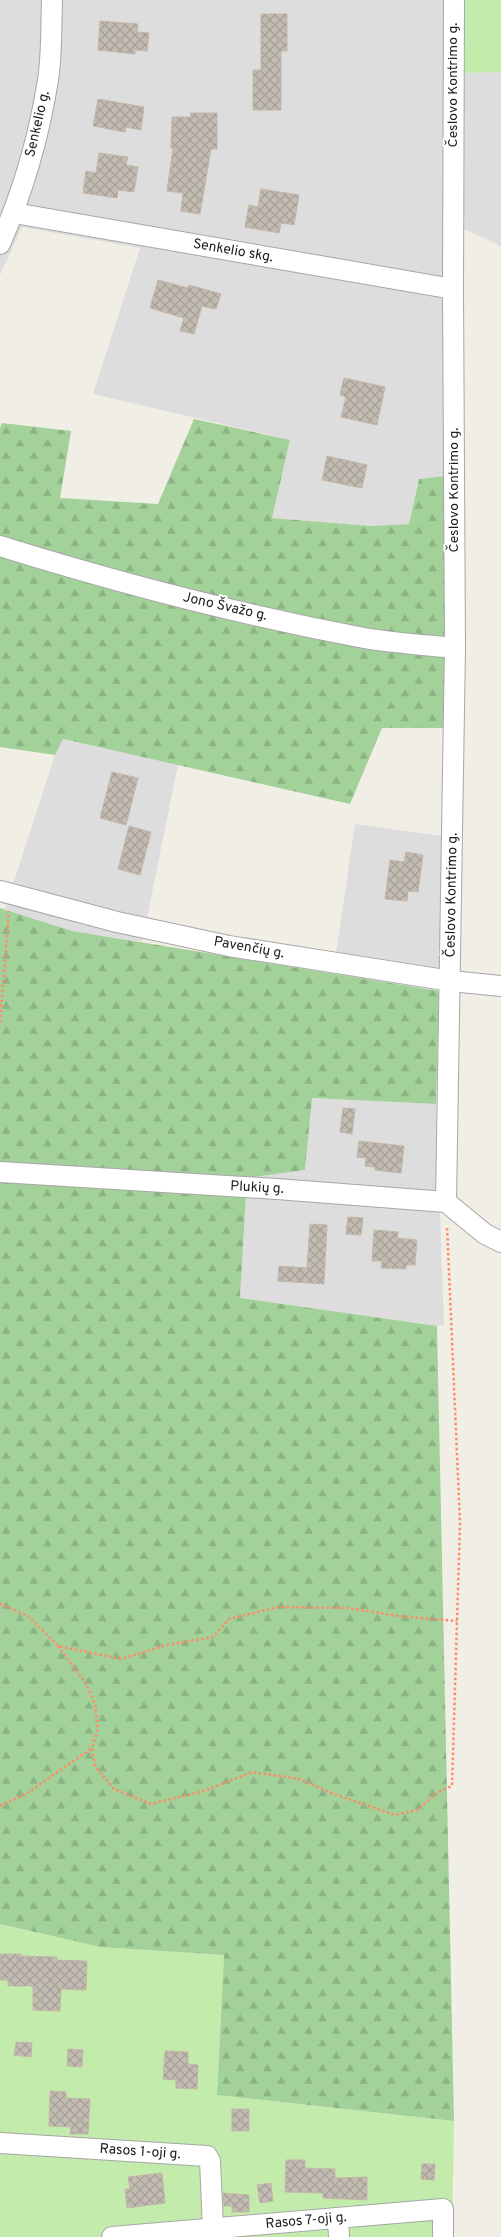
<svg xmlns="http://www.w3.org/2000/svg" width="501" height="2237" viewBox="0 0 501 2237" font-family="Overpass,sans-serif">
  <defs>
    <pattern id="forest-firs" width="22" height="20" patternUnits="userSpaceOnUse" patternTransform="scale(1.25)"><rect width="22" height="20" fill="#a3d19a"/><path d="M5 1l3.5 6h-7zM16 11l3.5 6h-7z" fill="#8cb384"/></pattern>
    <pattern id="building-cross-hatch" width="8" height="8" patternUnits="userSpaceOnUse" patternTransform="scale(1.25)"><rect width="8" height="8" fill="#c1bbb2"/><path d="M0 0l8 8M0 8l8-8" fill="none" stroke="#a6a099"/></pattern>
  </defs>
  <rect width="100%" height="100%" fill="#f1eee6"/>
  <g fill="#dedddd">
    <polygon points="0,0 462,0 463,72 501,72 501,246 464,229 463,475 419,479 409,524 371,526 272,518 290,440 93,394 140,248 22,227 0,275"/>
    <polygon points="62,739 178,765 142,942 72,931 5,909 55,755"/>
    <polygon points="355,824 448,837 439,991 333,974"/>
    <polygon points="311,1098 436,1104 444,1325 437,1326 240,1299 247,1178 305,1170"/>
  </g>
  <g fill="#c3ebab">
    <polygon points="462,0 501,0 501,72 463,73"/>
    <polygon points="0,1924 100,1947 224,1955 217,2095 454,2121 452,2237 0,2237"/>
  </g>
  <g fill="url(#forest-firs)">
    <polygon points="194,419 290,440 272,518 371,526 409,524 419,479 446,476 444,728 382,728 350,804 63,739 55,755 0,747 0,428 2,423 71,431 60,498 158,504"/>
    <polygon points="0,908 72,931 439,991 436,1104 312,1098 305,1170 247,1178 240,1298 437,1326 454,2121 217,2095 224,1955 100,1947 0,1924"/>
  </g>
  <g fill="url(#building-cross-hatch)" stroke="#c3b7a8">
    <polygon points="261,14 287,14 287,51 281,51 281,110 253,110 253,70 261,70"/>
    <polygon points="100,21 138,24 137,32 149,33 147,51 135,50 135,54 98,50"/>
    <polygon points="98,99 144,107 141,130 126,127 125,132 93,126"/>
    <polygon points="190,113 217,113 217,149 211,149 200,214 181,211 183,193 167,191 173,148 171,148 172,117 191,117"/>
    <polygon points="99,153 128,157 126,165 138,167 134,192 118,190 117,198 83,193 86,171 96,173"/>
    <polygon points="261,189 299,195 294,225 281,223 279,233 245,227 249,205 258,207"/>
    <polygon points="158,280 188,288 189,285 221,294 216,309 202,306 194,334 180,331 184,318 150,308"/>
    <polygon points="344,378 385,387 377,425 341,417 346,397 340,395"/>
    <polygon points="327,456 367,465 362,488 322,480"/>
    <polygon points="112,772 138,778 126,825 100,818"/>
    <polygon points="129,826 151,832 140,875 118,869"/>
    <polygon points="406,852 423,855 418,892 408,891 407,901 385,899 390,860 404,862"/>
    <polygon points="343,1108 355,1109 352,1134 340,1132"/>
    <polygon points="359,1141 404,1146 401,1173 375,1170 375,1167 365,1166 366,1158 357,1157"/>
    <polygon points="348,1217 363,1218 361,1235 346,1234"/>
    <polygon points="310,1224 327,1225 324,1284 278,1281 279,1266 307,1268"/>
    <polygon points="374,1230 398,1232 397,1238 417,1240 415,1265 406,1265 406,1269 381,1268 382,1261 372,1261"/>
    <polygon points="0,1954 21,1954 21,1956 57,1957 57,1960 87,1961 86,1990 61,1989 60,2011 33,2010 33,1986 8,1986 8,1980 0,1980"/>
    <polygon points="16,2042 32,2043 31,2057 14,2055"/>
    <polygon points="68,2049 83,2050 82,2067 67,2066"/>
    <polygon points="165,2051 188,2052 188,2064 198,2065 197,2089 176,2088 176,2080 163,2079"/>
    <polygon points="50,2091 66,2092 66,2098 90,2099 88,2134 70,2134 71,2127 49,2126"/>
    <rect x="232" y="2109" width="17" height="22"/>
    <polygon points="286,2160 305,2160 305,2168 335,2169 335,2178 367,2177 367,2200 323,2198 323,2193 285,2192"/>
    <polygon points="422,2164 435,2164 434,2180 421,2179"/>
    <polygon points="162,2173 165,2203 127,2208 125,2189 130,2189 128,2177"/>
    <polygon points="271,2183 273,2201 260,2203 257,2185"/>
    <polygon points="223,2193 249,2195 249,2212 232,2212 232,2206 224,2206"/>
  </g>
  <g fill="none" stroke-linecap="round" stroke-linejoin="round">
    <defs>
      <g id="minor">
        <polyline points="14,213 453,289"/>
        <path d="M0 244C23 192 39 136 48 80 52 54 51 26 52 0"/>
        <path d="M0 546C119 583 242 615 364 638 394 643 425 645 455 648"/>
        <polyline points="0,891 117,922 229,946 451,981 501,986"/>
        <polyline points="0,1172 277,1189 446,1202 485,1234 501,1242"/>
        <polyline points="446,1202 455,648 453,289 454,0"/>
        <polyline points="0,2143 207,2156 210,2161 213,2228"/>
        <polyline points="338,2218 339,2237"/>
        <polyline points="112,2237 443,2209 443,2237"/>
      </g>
    </defs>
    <use href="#minor" stroke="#a7a7a7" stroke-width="22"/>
    <g stroke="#fd8c6a" stroke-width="2.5" stroke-dasharray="2.5 2.5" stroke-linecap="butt">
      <polyline points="0,1022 9,911"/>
      <polyline points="0,1604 28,1616 58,1646 121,1659 167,1645 213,1637 229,1619 278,1607 349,1608 398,1616 457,1621"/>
      <polyline points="58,1646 85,1682 95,1704 98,1728 92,1748 95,1766 114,1789 151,1804 204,1791 252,1772 300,1779 331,1793 395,1815 417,1810 438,1792 452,1786 460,1523 447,1226"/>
      <polyline points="0,1806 26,1794 92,1748"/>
    </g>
    <use href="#minor" stroke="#fff" stroke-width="20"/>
  </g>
  <g text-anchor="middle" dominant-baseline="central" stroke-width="4" stroke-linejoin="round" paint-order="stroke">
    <g font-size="14" fill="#202020" stroke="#fff">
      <text transform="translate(453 85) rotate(-90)">Česlovo Kontrimo g.</text>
      <text transform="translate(38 124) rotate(-77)">Senkelio g.</text>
      <text transform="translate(233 251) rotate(10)">Senkelio skg.</text>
      <text transform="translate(454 490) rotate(-90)">Česlovo Kontrimo g.</text>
      <text transform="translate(225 607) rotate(13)">Jono Švažo g.</text>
      <text transform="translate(452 895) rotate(-89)">Česlovo Kontrimo g.</text>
      <text transform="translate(249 948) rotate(10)">Pavenčių g.</text>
      <text transform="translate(257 1188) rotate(3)">Plukių g.</text>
      <text transform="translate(140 2152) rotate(4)">Rasos 1-oji g.</text>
      <text transform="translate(306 2221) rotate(-5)">Rasos 7-oji g.</text>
    </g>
  </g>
</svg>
